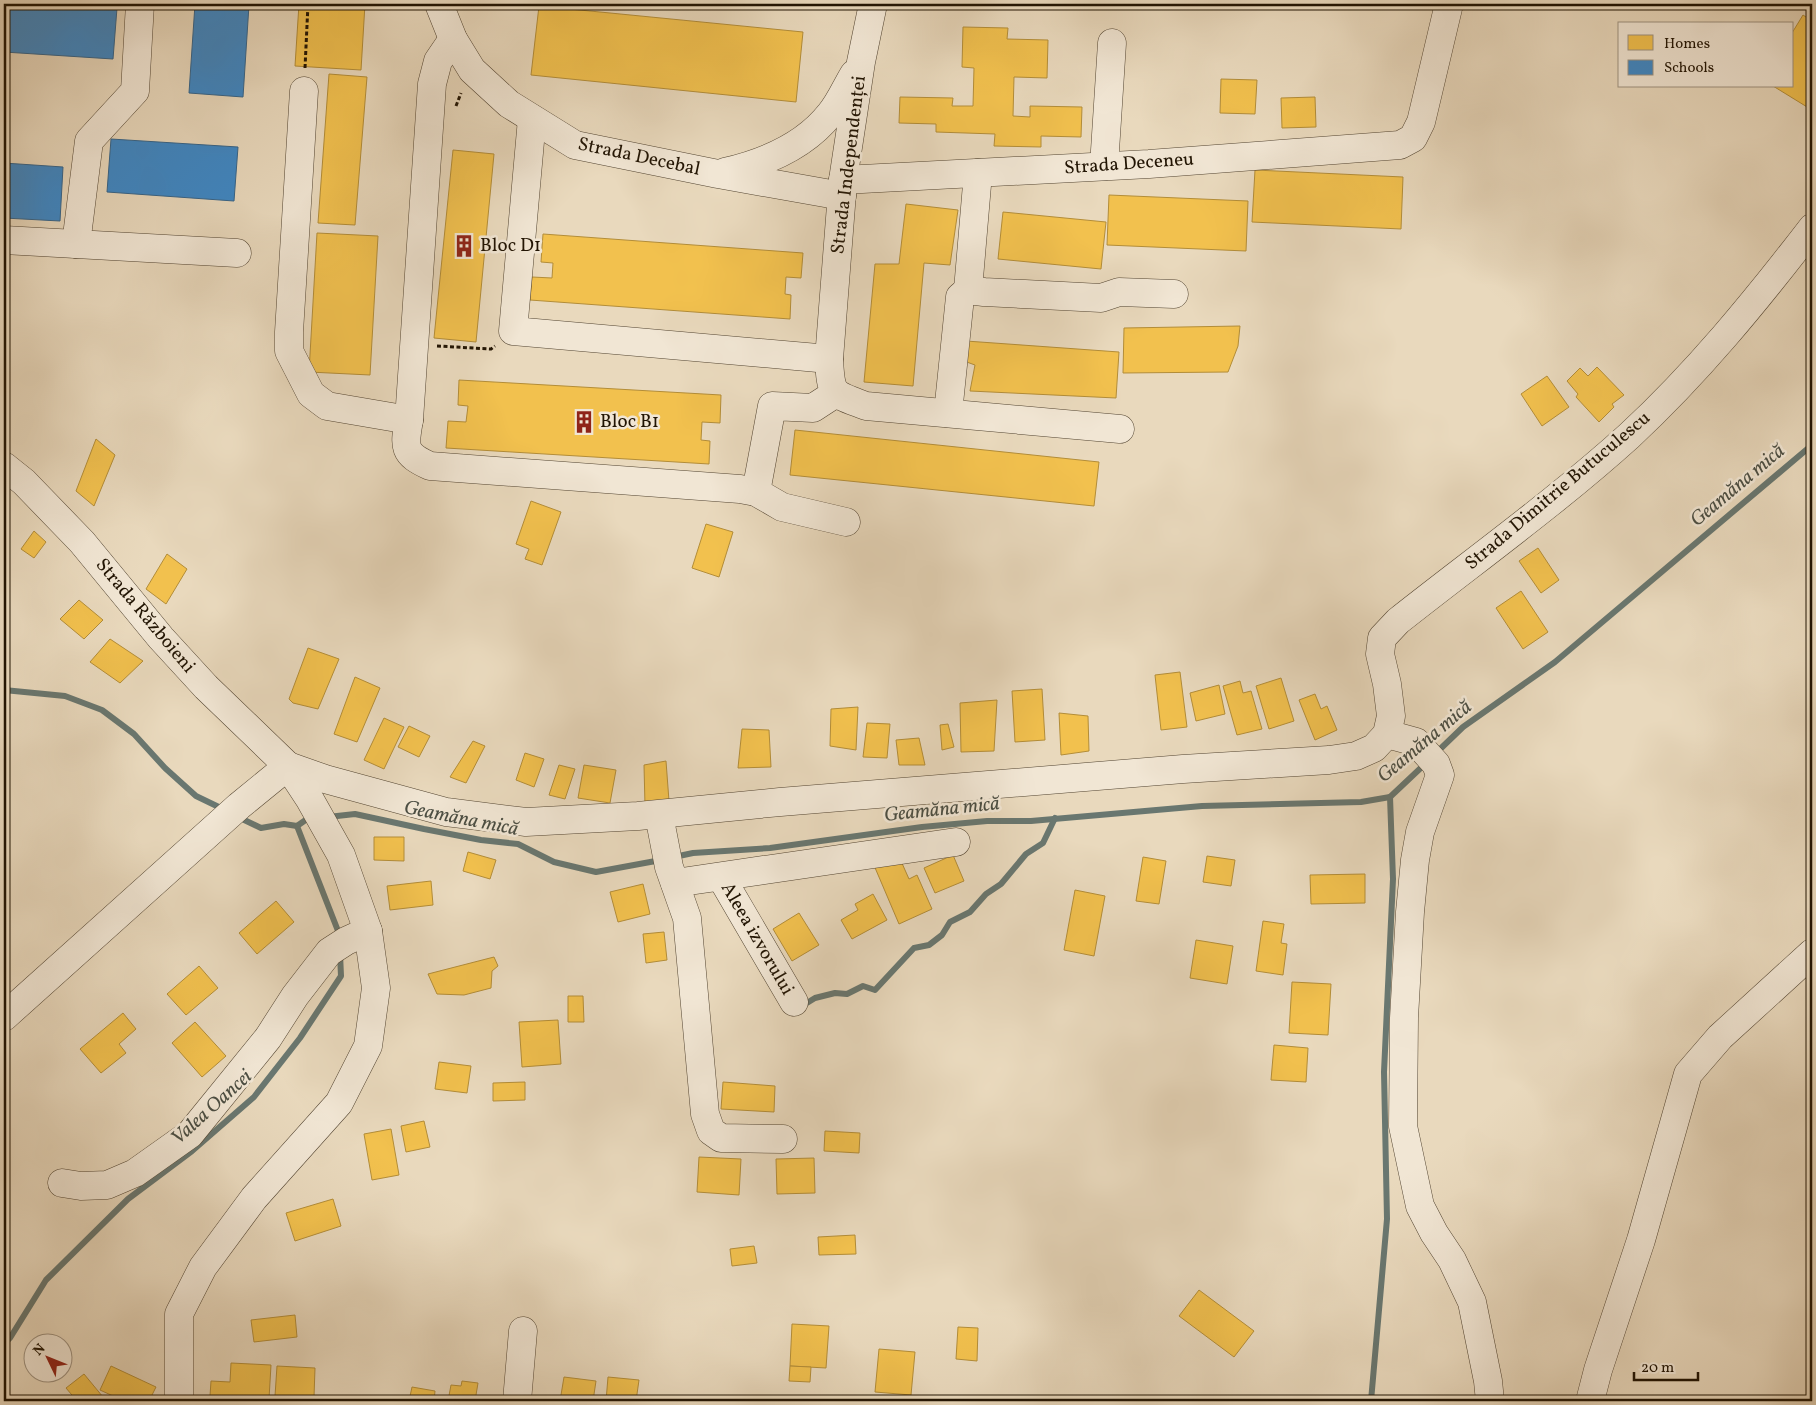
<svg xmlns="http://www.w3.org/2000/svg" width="1816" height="1405" viewBox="0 0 1816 1405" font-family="Vollkorn,serif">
  <rect width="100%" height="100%" fill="#e9d9bd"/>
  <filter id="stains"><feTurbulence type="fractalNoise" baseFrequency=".004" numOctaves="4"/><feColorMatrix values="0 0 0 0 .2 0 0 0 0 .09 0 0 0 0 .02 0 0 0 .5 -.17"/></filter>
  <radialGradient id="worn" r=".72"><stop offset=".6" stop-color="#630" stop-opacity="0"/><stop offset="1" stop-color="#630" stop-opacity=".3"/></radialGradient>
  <g fill="#f2c14e" stroke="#b38d38">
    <polygon points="299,4 365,4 361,70 295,66"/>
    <polygon points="539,6 803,32 796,102 531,75"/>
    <polygon points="1803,15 1812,21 1812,110 1773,86 1792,86 1792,33"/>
    <polygon points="963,27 1008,28 1007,39 1048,40 1047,78 1014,77 1013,116 1030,117 1030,106 1082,107 1081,137 1041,136 1041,147 994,146 995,134 936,132 936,124 899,123 900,97 953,98 952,106 973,106 974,68 962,67"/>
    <polygon points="329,74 367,77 355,225 318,223"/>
    <polygon points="1221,79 1257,80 1255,114 1220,113"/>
    <polygon points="1315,97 1316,127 1282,128 1281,98"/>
    <polygon points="453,150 494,154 476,342 434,338"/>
    <polygon points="1255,170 1403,177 1401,229 1252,222"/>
    <polygon points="1109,195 1248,201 1246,251 1107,245"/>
    <polygon points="906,204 958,210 950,265 924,263 913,386 864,382 875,264 899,264"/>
    <polygon points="1003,212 1106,222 1101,269 998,259"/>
    <polygon points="317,233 378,236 370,375 309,372"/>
    <polygon points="543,234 803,253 801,278 786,277 785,294 791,295 790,319 530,300 532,277 552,278 553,263 541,262"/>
    <polygon points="1240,326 1238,346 1228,372 1123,373 1124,328"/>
    <polygon points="966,341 1119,352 1116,398 970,391 975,365 964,361"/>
    <polygon points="1597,367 1624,395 1612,404 1614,407 1599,422 1576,397 1578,394 1567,381 1580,368 1588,376"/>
    <polygon points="1547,376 1569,407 1542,426 1521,394"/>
    <polygon points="459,380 721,395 720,423 702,422 701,440 710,441 709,464 446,448 448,421 466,422 468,406 458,405"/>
    <polygon points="795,430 1099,462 1094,506 790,475"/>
    <polygon points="96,439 115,455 94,506 76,491"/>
    <polygon points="531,501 561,512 542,565 525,559 529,549 516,544"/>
    <polygon points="706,524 733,532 719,577 692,568"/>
    <polygon points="34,531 46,542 34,558 21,549"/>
    <polygon points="1538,548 1559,580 1541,593 1519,561"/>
    <polygon points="167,554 187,569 166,604 146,589"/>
    <polygon points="1521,591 1548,632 1523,649 1496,608"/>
    <polygon points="79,600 103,620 84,639 60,619"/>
    <polygon points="110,639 143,661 120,683 90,662"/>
    <polygon points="308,648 339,659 318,709 293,703 289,699"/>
    <polygon points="1180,672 1187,727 1161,730 1155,675"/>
    <polygon points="355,677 380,688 357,742 334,734"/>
    <polygon points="1281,678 1294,721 1269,729 1256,686"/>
    <polygon points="1240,681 1243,693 1251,691 1262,729 1237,735 1223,686"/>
    <polygon points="1219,685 1225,714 1196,721 1190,693"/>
    <polygon points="1042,689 1045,740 1015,742 1012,691"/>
    <polygon points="1315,694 1321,709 1327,706 1337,730 1315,740 1299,700"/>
    <polygon points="997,700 994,751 961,752 960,703"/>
    <polygon points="858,707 856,750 830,746 831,709"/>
    <polygon points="1059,713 1088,716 1089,751 1061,755"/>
    <polygon points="384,718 404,727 384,769 364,760"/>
    <polygon points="867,723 890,724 887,758 863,757"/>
    <polygon points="948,724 954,747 942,750 940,725"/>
    <polygon points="409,726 430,736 419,757 398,747"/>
    <polygon points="742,729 769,730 771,767 738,768"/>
    <polygon points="919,738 925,765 899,765 896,740"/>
    <polygon points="473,741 485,746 466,783 450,777"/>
    <polygon points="525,753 544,759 534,787 516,780"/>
    <polygon points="666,761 669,801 645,806 644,765"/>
    <polygon points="559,765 575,769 565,799 549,795"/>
    <polygon points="584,765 616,770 610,803 578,798"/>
    <polygon points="374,837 404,837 404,861 374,860"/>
    <polygon points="468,852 496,860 490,879 463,871"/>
    <polygon points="897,852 909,879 917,875 932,909 899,924 873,863"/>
    <polygon points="953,855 964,881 935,893 924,868"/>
    <polygon points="1207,856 1235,860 1231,886 1203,882"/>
    <polygon points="1143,857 1166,861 1159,904 1136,901"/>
    <polygon points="1365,874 1365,903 1311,904 1310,875"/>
    <polygon points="431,881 433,905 390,910 387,886"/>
    <polygon points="643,884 650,914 618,922 610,892"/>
    <polygon points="1075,890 1105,896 1094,956 1064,950"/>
    <polygon points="873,894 887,920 852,939 841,920 858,910 855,904"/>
    <polygon points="276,901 294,922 257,954 239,933"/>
    <polygon points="799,913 819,945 792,961 773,929"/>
    <polygon points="1263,921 1284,924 1281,943 1287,944 1283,975 1256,971"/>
    <polygon points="664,932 667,960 646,963 643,934"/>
    <polygon points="1196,940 1233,946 1227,984 1190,978"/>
    <polygon points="494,957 498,966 492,971 491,988 464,995 437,994 428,974"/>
    <polygon points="199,966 218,988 186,1015 167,994"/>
    <polygon points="1292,982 1331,984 1328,1035 1289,1033"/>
    <polygon points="568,996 583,996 584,1022 568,1022"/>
    <polygon points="123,1013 136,1029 119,1044 126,1053 101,1073 80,1049"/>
    <polygon points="558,1020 561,1064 522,1067 519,1022"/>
    <polygon points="195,1022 226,1056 202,1077 172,1043"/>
    <polygon points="1274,1045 1308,1048 1306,1082 1271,1080"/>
    <polygon points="439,1062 471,1066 467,1093 435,1089"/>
    <polygon points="525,1082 525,1100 493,1101 493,1083"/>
    <polygon points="723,1082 775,1086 774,1112 721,1109"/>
    <polygon points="424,1121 430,1147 406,1152 401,1126"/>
    <polygon points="391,1129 399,1175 372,1180 364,1134"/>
    <polygon points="825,1131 860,1133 859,1153 824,1151"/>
    <polygon points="699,1157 741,1159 739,1195 697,1192"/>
    <polygon points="814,1158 815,1193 777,1194 776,1159"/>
    <polygon points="333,1199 341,1226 295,1241 286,1213"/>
    <polygon points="855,1235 856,1254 819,1255 818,1237"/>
    <polygon points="754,1246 757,1263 732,1266 730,1249"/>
    <polygon points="1199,1290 1254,1331 1234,1357 1179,1316"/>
    <polygon points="295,1315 297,1337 254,1342 251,1320"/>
    <polygon points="792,1324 829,1326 826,1368 790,1366"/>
    <polygon points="958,1327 978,1328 977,1361 956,1359"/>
    <polygon points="879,1349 915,1352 911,1395 875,1392"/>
    <polygon points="231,1363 271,1365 269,1399 210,1396 211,1381 230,1382"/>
    <polygon points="111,1366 156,1387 149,1401 124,1401 100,1390"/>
    <polygon points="277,1366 315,1368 314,1397 275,1396"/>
    <polygon points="790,1366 811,1367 810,1382 789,1381"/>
    <polygon points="84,1374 103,1397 98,1401 77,1401 66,1388"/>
    <polygon points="564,1377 596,1381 593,1401 560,1401"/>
    <polygon points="608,1377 639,1380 636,1401 606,1401"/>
    <polygon points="462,1381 478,1383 475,1401 448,1401 451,1385 461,1386"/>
    <polygon points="412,1387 435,1391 434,1401 409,1401"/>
  </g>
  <g fill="#3f88c5" stroke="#36658b">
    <polygon points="4,4 53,4 117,8 113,59 4,52"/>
    <polygon points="195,4 249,5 243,97 189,93"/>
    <polygon points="111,139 238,147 234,201 107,192"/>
    <polygon points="4,163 63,167 60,221 4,218"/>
  </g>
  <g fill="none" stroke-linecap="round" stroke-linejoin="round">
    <g stroke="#697770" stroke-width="6">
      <polyline points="4,690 65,696 102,710 134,734 165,768 196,796 225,810"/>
      <polyline points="1435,754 1463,727 1555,662 1812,445"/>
      <polyline points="238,817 261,828 284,824 297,826 307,819 313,818"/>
      <polyline points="328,817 355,814 424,829 481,840 518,844 554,862 596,872 661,860"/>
      <polyline points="297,826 340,936"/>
      <polyline points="674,857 693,853 770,848 922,827 987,821 1031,821 1202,806 1361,802 1390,797 1426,763"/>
      <polyline points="802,1006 815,998 835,993 847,994 863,986 875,990 914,948 929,945 942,935 950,922 970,912 986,894 1001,884 1026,854 1043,843 1055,818"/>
      <polyline points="4,1344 10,1338 46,1280 128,1199 192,1151 254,1097 300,1038 341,976 340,954"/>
      <polyline points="1371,1401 1387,1219 1384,1072 1393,879 1390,797"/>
    </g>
    <defs>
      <g id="minor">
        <polyline points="439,4 453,39 472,70 509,104 575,145 718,174 842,196"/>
        <path d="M873 4 861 62 843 180 829 359C831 396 832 393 866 406L1120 429"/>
        <path d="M453 39 438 61 432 84 409 420C404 447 403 454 430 466L740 489 756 492 782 507 846 522"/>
        <polyline points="304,91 289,332 289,351 311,394 327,406 409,420"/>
        <polyline points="532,119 513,331 829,359"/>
        <polyline points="1104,166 1112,43"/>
        <path d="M725 172C764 163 804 147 830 114 840 102 846 87 854 74"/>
        <polyline points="843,180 1149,164 1400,145 1413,138 1421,122 1449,4"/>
        <polyline points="4,240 237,253"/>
        <polyline points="76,244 89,141 135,91 140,4"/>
        <polyline points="968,290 978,173"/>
        <polyline points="948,413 960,297 968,290 984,292 1101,298 1119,292 1174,294"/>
        <polyline points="4,466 24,482 82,542 161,638 206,687 288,766 309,798 341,855 368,931 376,988 368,1046 339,1103 254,1198 203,1267 179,1314 179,1401"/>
        <polyline points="756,492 772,406 813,408 836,393"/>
        <polyline points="1387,734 1416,742 1436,764 1440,775 1420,832 1415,860 1410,912 1404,1018 1403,1126 1420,1206 1434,1233 1452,1260 1472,1302 1488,1381 1490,1401"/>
        <path d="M288 766 325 779 446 812 526 822 638 816 780 802 1183 769 1329 760 1356 756 1374 748 1387 734 1391 716 1387 684 1380 654 1382 638 1398 621C1475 560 1556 502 1629 436 1697 373 1755 302 1812 228"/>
        <polyline points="659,815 669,867 687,918 705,1114 711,1131 721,1138 783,1139"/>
        <polyline points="721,877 794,1002"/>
        <polyline points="675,883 956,842"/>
        <polyline points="4,1017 239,806 288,766"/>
        <polyline points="62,1183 81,1186 107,1185 135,1173 190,1134 268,1038 295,996 329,952 346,941 368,931"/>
        <polyline points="517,1401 523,1331"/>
        <polyline points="1590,1401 1598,1370 1641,1240 1688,1074 1720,1037 1812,953"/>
      </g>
    </defs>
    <use href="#minor" stroke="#534532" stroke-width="29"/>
    <g stroke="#211403" stroke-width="3" stroke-dasharray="4 2.5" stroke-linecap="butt">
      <polyline points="305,68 308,4"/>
      <polyline points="456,106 461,93"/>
      <polyline points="437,346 491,349 495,346"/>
    </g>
    <use href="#minor" stroke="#f1e6d4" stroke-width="28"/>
  </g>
  <defs>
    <symbol id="building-bare" viewBox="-9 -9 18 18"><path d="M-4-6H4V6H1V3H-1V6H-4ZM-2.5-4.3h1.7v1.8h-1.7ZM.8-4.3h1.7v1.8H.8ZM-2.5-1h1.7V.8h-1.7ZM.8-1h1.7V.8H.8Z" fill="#8f2418" stroke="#f1e6d4" stroke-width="2.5" paint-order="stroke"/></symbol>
  </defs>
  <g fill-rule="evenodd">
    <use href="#building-bare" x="448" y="230" width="32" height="32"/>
    <use href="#building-bare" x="568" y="406" width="32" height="32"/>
  </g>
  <g text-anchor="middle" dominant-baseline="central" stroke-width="5" stroke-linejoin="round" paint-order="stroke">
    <g font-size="19" fill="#211403" stroke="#f1e6d4">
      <text transform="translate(639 157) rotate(12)">Strada Decebal</text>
      <text transform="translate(1129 164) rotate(-4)">Strada Deceneu</text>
      <text transform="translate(849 165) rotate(-83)">Strada Independenței</text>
      <text transform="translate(1558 491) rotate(-40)">Strada Dimitrie Butuculescu</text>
      <text transform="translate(145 616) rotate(50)">Strada Războieni</text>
      <text transform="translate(757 939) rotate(60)">Aleea izvorului</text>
    </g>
    <g font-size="19" fill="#211403" stroke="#f1e6d4" text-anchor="start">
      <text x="480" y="246">Bloc D1</text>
      <text x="600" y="422">Bloc B1</text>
    </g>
    <g font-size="20" font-style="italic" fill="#4b4e43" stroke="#f1e6d4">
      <text transform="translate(1738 486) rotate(-40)">Geamăna mică</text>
      <text transform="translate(1425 742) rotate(-40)">Geamăna mică</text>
      <text transform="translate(942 810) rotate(-6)">Geamăna mică</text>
      <text transform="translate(461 819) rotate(11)">Geamăna mică</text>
      <text transform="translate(212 1108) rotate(-42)">Valea Oancei</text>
    </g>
  </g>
  <rect width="1816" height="1405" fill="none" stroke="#e9d9bd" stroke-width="20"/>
  <rect x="5" y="5" width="1806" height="1395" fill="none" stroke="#211403" stroke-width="2.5"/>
  <rect x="10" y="10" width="1796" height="1385" fill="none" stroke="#211403"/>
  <rect x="1618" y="22" width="175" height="65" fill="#f1e6d4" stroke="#9e9280"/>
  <rect x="1628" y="35" width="25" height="15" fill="#f2c14e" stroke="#9e9280"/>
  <text x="1664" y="48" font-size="15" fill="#211403">Homes</text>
  <rect x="1628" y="60" width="25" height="15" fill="#3f88c5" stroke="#9e9280"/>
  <text x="1664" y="72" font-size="15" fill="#211403">Schools</text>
  <g transform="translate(48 1358) rotate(313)"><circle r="24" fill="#f1e6d4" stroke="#9e9280"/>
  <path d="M0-4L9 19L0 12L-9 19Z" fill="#8f2418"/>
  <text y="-8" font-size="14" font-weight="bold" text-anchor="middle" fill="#211403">N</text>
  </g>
  <path d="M1634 1372v8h64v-8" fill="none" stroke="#211403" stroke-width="2.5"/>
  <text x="1641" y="1372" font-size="15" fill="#211403" stroke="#f1e6d4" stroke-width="4" paint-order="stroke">20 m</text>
  <rect width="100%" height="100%" filter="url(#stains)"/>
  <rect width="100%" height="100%" fill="url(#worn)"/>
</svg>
